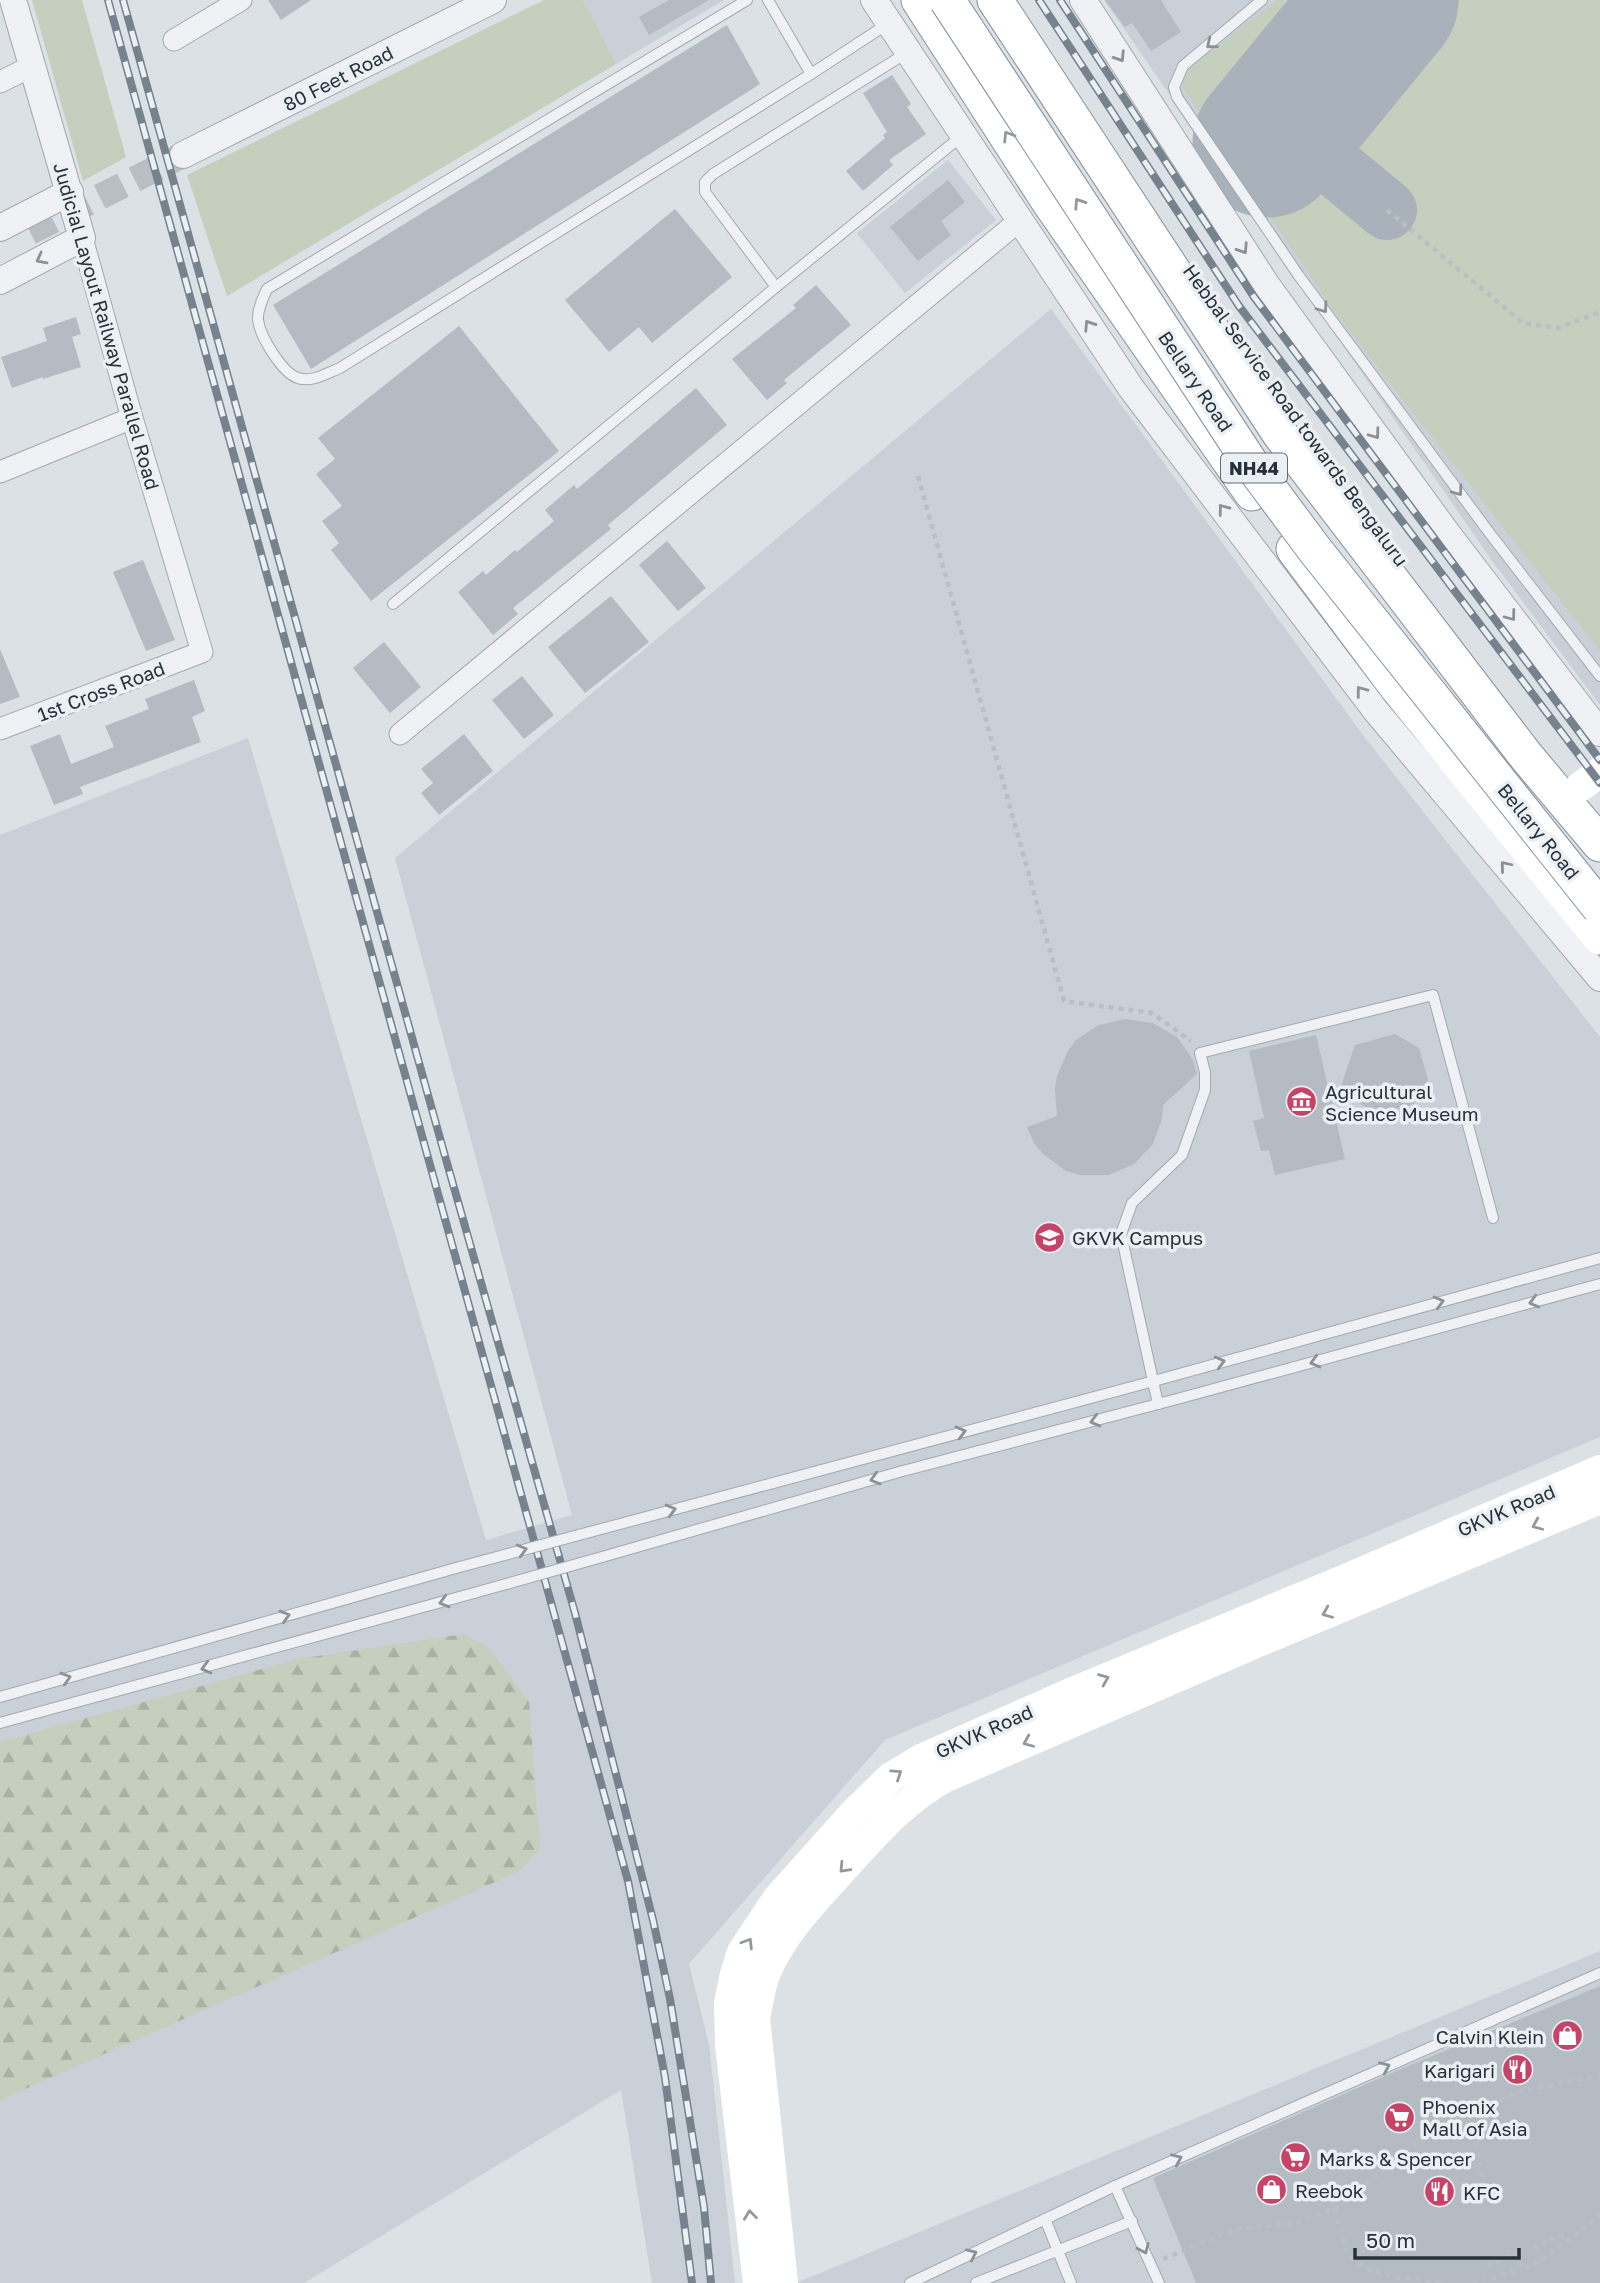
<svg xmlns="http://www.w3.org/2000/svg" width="1600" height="2283" viewBox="0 0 1600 2283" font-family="'Golos Text',sans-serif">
  <defs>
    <pattern id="forest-firs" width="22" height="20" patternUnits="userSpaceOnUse" patternTransform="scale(1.75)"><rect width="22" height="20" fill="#c4cfbe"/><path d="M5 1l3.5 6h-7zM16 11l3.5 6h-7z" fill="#a8b2a4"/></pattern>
  </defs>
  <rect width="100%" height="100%" fill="#dce1e6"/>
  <g fill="#cad0d7">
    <polygon points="583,0 724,0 616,64"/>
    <polygon points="1104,0 1600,0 1600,705 1490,558"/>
    <polygon points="948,160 996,220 905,293 857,233"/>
    <polygon points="1051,309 1363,735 1600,1037 1600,1437 885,1740 689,1964 709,2044 735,2283 652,2283 621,2090 304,2283 0,2283 0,835 248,738 486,1540 572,1515 395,858"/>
    <polygon points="1600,1951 1600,2283 796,2283"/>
  </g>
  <g fill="#c4cfbe">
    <polygon points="32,0 82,0 126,157 83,181"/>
    <polygon points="544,0 583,0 616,64 227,296 187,175"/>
    <polygon points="1277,0 1283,0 1285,6 1281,56 1260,97 1240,126 1375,232 1406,190 1328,128 1331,120 1429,0 1600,0 1600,651 1336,314 1183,88 1183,79 1191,67"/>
  </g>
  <polygon fill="url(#forest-firs)" points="464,1634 489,1648 529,1702 540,1848 520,1871 0,2100 0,1742 298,1659"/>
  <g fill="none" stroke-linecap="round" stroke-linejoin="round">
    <path stroke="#a9b2ba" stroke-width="60" d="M1307 94C1292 115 1290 122 1306 143L1387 210"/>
    <polyline stroke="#a9b2ba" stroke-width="149" points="1267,143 1384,0"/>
  </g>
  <g fill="#b4bbc2">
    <polygon points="268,0 311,0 281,20"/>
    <polygon points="669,0 709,0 649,35 639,17"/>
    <polygon points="1105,0 1161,0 1181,32 1151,51 1132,23 1125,27"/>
    <polygon points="727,25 760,84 311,369 273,305"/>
    <polygon points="892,75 911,104 907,107 926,134 889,160 893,165 863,191 846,171 885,138 883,135 887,132 863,93"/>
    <polygon points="948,180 965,202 941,221 951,235 918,261 890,227"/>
    <polygon points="675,209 732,277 652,343 639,327 609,352 565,300"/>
    <polygon points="816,285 851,325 784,380 787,383 767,400 732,359 796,308 793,305"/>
    <polygon points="76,317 81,334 72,337 81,367 43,379 43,377 12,388 1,357 47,341 43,328"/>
    <polygon points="459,326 559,451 371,601 331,550 339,543 322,521 342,506 316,474 335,459 318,438"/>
    <polygon points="696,388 727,425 608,525 611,529 513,608 518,614 493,635 458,592 483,571 486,575 515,550 517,552 554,521 545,510 574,485 577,489"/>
    <polygon points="667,541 706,588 678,611 639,565"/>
    <polygon points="143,560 175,640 146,651 113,572"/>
    <polygon points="611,596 649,642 585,693 548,647"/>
    <polygon points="384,642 421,687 390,713 353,668"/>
    <polygon points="0,649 20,697 0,704"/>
    <polygon points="522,676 554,715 524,739 492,700"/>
    <polygon points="194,680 205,711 192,717 201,742 80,787 83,794 54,805 30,746 60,734 71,764 114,747 105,726 149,709 145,699"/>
    <polygon points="464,734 493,771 439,815 421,793 433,783 421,769"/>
    <polygon points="1125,1019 1153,1023 1177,1037 1193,1060 1197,1074 1163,1105 1162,1119 1153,1144 1134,1164 1109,1175 1080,1175 1066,1171 1043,1154 1034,1143 1027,1127 1057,1116 1055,1089 1057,1076 1068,1051 1076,1040 1099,1025"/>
    <polygon points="1395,1034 1419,1048 1428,1080 1414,1104 1379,1114 1339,1092 1355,1045"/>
    <polygon points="1316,1035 1345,1159 1275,1175 1269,1150 1261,1151 1253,1121 1264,1118 1249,1051"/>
    <polygon points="1600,1986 1600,2283 1196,2283 1153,2178 1401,2069"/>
  </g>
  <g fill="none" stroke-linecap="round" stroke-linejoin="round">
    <polyline stroke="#b8bec4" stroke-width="26" stroke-dasharray="26 13" stroke-linecap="butt" points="30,232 183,155"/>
    <defs>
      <g id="service">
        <path d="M747 0 267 289C263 298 257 310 258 320 260 336 282 373 298 378 312 383 327 373 340 368L811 74 768 0"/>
        <polyline points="1262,0 1183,66 1174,87 1177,97 1299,276 1491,535 1600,676"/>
        <polyline points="811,74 889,23"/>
        <polyline points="776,287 705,192 705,182 713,174 908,52"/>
        <polyline points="393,604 776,287 963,135"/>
        <polyline points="1158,1404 1121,1234 1132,1203 1182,1155 1205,1090 1205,1072 1200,1053 1433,995 1493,1218"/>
        <polyline points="605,1528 1154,1381 1600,1258"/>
        <polyline points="602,1557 899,1472 1177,1399 1600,1284"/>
        <polyline points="0,1697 456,1568"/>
        <polyline points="0,1723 474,1593"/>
        <polyline points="1115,2186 1600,1973"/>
        <polyline points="1045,2219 1071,2283"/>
        <polyline points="910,2283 1115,2186 1159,2283"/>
        <polyline points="976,2283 1132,2221"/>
      </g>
      <g id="minor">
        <polyline points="174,40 241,0"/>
        <polyline points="0,82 32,66"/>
        <polyline points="0,472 132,418"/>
        <polyline points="0,729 202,652 132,418 82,238"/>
        <polyline points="400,734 1020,220"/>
      </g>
      <g id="tertiary">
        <polyline points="874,0 1131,388 1376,711 1600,978"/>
        <polyline points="1083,0 1266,284 1447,533 1600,733"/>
        <polyline points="183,155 493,0"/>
        <polyline points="0,228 70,192"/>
        <polyline points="0,281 82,238 13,0"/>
      </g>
      <g id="trunk">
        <polyline points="919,0 1050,203 1252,493"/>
        <polyline points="995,0 1280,434 1526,756 1600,844"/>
        <polyline points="1294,549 1397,687 1600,937"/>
      </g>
    </defs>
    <use href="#service" stroke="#a2a9af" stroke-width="12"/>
    <use href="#minor" stroke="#a2a9af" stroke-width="23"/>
    <use href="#tertiary" stroke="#a2a9af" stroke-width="28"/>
    <use href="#trunk" stroke="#84909c" stroke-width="37"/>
    <g stroke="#bbbfc4" stroke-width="4.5" stroke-dasharray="5 5" stroke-linecap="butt">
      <polyline points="1387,210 1523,323 1558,328 1600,312"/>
      <polyline points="918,476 1064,1001 1152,1013 1191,1041"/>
      <polyline points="1471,2113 1485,2198"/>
      <polyline points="1334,2209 1425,2137 1471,2112 1522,2091 1600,2075"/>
      <polyline points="1352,2255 1379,2245"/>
      <path d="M1163 2259 1235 2229 1295 2223 1334 2209C1338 2221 1344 2246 1351 2256 1367 2277 1420 2280 1444 2283"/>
      <polyline points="1542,2260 1600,2215"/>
      <polyline points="1487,2265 1516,2254 1522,2269 1542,2260 1536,2246 1564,2235"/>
      <polyline points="1472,2283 1522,2269"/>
    </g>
    <use href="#service" stroke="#eff1f4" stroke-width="10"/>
    <use href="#minor" stroke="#eff1f4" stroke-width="21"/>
    <use href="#tertiary" stroke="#eff1f4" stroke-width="26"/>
    <g stroke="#fff" stroke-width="30">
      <polyline points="1580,787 1600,772"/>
      <polyline points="758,2283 730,2045 729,2003 735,1974 742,1952 777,1899 854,1813 891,1777 921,1759 1075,1691 1343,1580 1600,1470"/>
      <path d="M783 2283 755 2018C759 2002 760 1985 767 1970 784 1931 816 1899 844 1868 875 1834 904 1800 944 1778L1256 1643 1600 1499"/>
    </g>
    <use href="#trunk" stroke="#fff" stroke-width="35"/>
    <defs>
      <g id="rail">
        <polyline points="108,0 628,1881 665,2077 692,2283"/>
        <polyline points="123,0 445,1156 575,1613 653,1920 670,1999 704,2207 711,2283"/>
        <polyline points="1039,0 1239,306 1600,783"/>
        <polyline points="1060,0 1254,297 1600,760"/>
      </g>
    </defs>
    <use href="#rail" stroke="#76828e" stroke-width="8"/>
    <use href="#rail" stroke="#ebf0f4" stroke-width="5" stroke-dasharray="16" stroke-linecap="butt"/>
    <defs>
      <g id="service-bridge">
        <polyline points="456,1568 605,1528"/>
        <polyline points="474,1593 602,1557"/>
      </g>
      <polyline id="trunk-bridge" points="947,0 1251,464 1315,550 1600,908"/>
    </defs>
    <use href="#service-bridge" stroke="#a2a9af" stroke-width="12" stroke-linecap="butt"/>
    <use href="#trunk-bridge" stroke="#84909c" stroke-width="37" stroke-linecap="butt"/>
    <use href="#service-bridge" stroke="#eff1f4" stroke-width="10"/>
    <use href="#trunk-bridge" stroke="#fff" stroke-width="35"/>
  </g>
  <defs><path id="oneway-chevron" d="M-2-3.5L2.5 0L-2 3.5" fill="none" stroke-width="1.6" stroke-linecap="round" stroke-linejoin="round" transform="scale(1.75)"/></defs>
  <g stroke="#8b9198">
    <use href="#oneway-chevron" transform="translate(1211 44) rotate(141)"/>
    <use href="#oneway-chevron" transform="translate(1120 57) rotate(57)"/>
    <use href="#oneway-chevron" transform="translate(1243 249) rotate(57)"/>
    <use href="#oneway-chevron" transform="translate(41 259) rotate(152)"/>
    <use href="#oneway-chevron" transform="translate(1323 308) rotate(54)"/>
    <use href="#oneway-chevron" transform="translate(1089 325) rotate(-123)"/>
    <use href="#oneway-chevron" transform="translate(1375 434) rotate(54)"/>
    <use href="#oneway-chevron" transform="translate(1458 491) rotate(54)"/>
    <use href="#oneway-chevron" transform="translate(1223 509) rotate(-127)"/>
    <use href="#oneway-chevron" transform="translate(1511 616) rotate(53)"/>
    <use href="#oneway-chevron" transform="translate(1361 691) rotate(-127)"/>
    <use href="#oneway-chevron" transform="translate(1505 866) rotate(-130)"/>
    <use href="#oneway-chevron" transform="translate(1439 1302) rotate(-15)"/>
    <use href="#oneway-chevron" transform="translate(1534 1302) rotate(165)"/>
    <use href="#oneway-chevron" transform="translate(1220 1362) rotate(-15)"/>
    <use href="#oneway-chevron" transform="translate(1315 1362) rotate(165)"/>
    <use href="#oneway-chevron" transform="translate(1095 1421) rotate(165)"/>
    <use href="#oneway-chevron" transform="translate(961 1432) rotate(-15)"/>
    <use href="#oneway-chevron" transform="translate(875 1479) rotate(164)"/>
    <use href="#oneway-chevron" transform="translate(671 1510) rotate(-15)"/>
    <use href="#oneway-chevron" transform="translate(522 1550) rotate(-15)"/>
    <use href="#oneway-chevron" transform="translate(444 1602) rotate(164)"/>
    <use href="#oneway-chevron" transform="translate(285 1616) rotate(-16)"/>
    <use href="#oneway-chevron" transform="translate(206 1668) rotate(165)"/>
    <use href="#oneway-chevron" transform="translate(66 1678) rotate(-16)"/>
    <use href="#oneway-chevron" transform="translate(1385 2067) rotate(-24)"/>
    <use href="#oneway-chevron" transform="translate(1177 2159) rotate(-24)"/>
    <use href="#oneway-chevron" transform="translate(1144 2249) rotate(66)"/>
    <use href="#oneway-chevron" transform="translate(972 2254) rotate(-25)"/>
  </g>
  <g stroke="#93989d">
    <use href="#oneway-chevron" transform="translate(1008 136) rotate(-122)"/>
    <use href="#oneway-chevron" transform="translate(1079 203) rotate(-123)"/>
    <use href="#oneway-chevron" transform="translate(1537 1525) rotate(157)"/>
    <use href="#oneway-chevron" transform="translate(1327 1613) rotate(157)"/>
    <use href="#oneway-chevron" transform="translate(1104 1679) rotate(-22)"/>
    <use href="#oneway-chevron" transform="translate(1028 1742) rotate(157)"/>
    <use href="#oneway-chevron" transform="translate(897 1774) rotate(-34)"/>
    <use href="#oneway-chevron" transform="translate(844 1868) rotate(133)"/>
    <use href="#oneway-chevron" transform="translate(748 1943) rotate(-58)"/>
    <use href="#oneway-chevron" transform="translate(750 2215) rotate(-97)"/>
  </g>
  <defs>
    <symbol id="museum-disc" viewBox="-11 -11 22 22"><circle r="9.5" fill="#c74468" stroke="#ebf0f4"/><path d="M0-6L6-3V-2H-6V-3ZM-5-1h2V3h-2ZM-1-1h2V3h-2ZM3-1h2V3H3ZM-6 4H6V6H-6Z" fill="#fff"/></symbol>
    <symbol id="university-disc" viewBox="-11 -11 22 22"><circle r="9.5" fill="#c74468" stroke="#ebf0f4"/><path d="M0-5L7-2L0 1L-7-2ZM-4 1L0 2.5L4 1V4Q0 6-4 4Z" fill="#fff"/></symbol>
    <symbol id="shop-disc" viewBox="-11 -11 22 22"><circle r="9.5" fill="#c74468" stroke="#ebf0f4"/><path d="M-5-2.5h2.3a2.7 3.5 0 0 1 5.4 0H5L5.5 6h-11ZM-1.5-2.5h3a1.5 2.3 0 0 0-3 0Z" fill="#fff"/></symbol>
    <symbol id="restaurant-disc" viewBox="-11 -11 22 22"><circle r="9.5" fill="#c74468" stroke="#ebf0f4"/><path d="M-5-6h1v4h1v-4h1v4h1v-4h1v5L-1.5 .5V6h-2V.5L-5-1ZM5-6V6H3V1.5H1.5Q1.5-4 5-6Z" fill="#fff"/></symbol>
    <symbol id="supermarket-disc" viewBox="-11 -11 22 22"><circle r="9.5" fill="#c74468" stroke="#ebf0f4"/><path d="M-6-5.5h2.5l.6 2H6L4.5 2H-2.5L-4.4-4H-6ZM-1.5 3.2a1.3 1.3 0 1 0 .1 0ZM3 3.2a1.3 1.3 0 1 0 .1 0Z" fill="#fff"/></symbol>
  </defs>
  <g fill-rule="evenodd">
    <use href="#museum-disc" x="1284" y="1084" width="35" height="35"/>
    <use href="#university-disc" x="1032" y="1220" width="35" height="35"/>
    <use href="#shop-disc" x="1550" y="2018" width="35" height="35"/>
    <use href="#restaurant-disc" x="1500" y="2052" width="35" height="35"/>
    <use href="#supermarket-disc" x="1382" y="2100" width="35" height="35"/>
    <use href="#supermarket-disc" x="1278" y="2140" width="35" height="35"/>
    <use href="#shop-disc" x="1254" y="2172" width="35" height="35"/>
    <use href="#restaurant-disc" x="1422" y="2174" width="35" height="35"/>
  </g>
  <g text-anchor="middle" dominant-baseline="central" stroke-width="7" stroke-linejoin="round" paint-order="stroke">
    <rect fill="#ebf0f4" stroke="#626a72" stroke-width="2" x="1221" y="453.5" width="66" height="29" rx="5"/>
    <g font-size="18" font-weight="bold" fill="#27313b">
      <text x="1254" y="468">NH44</text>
    </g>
    <g font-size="19" fill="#27313b" stroke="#ebf0f4">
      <text transform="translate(338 78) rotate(-27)">80 Feet Road</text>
      <text transform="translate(107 326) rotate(74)">Judicial Layout Railway Parallel Road</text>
      <text transform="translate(1196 381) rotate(56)">Bellary Road</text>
      <text transform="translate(1296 415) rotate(54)">Hebbal Service Road towards Bengaluru</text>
      <text transform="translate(101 691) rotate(-21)">1st Cross Road</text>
      <text transform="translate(1539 831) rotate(51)">Bellary Road</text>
      <text transform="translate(1506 1510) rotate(-23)">GKVK Road</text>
      <text transform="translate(984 1731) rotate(-24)">GKVK Road</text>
    </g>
    <g font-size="19" fill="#27313b" stroke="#ebf0f4" text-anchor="start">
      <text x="1325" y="1091">Agricultural<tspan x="1325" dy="22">Science Museum</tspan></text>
      <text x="1072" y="1237">GKVK Campus</text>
      <text x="1544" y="2036" text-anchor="end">Calvin Klein</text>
      <text x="1495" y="2070" text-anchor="end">Karigari</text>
      <text x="1422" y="2106">Phoenix<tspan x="1422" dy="22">Mall of Asia</tspan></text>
      <text x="1319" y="2158">Marks &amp; Spencer</text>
      <text x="1295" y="2190">Reebok</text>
      <text x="1463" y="2192">KFC</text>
    </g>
  </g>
  <path d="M1355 2248v10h164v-10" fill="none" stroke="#27313b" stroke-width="3.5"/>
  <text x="1366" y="2248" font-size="21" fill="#27313b" stroke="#ebf0f4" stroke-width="5" paint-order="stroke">50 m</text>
</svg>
